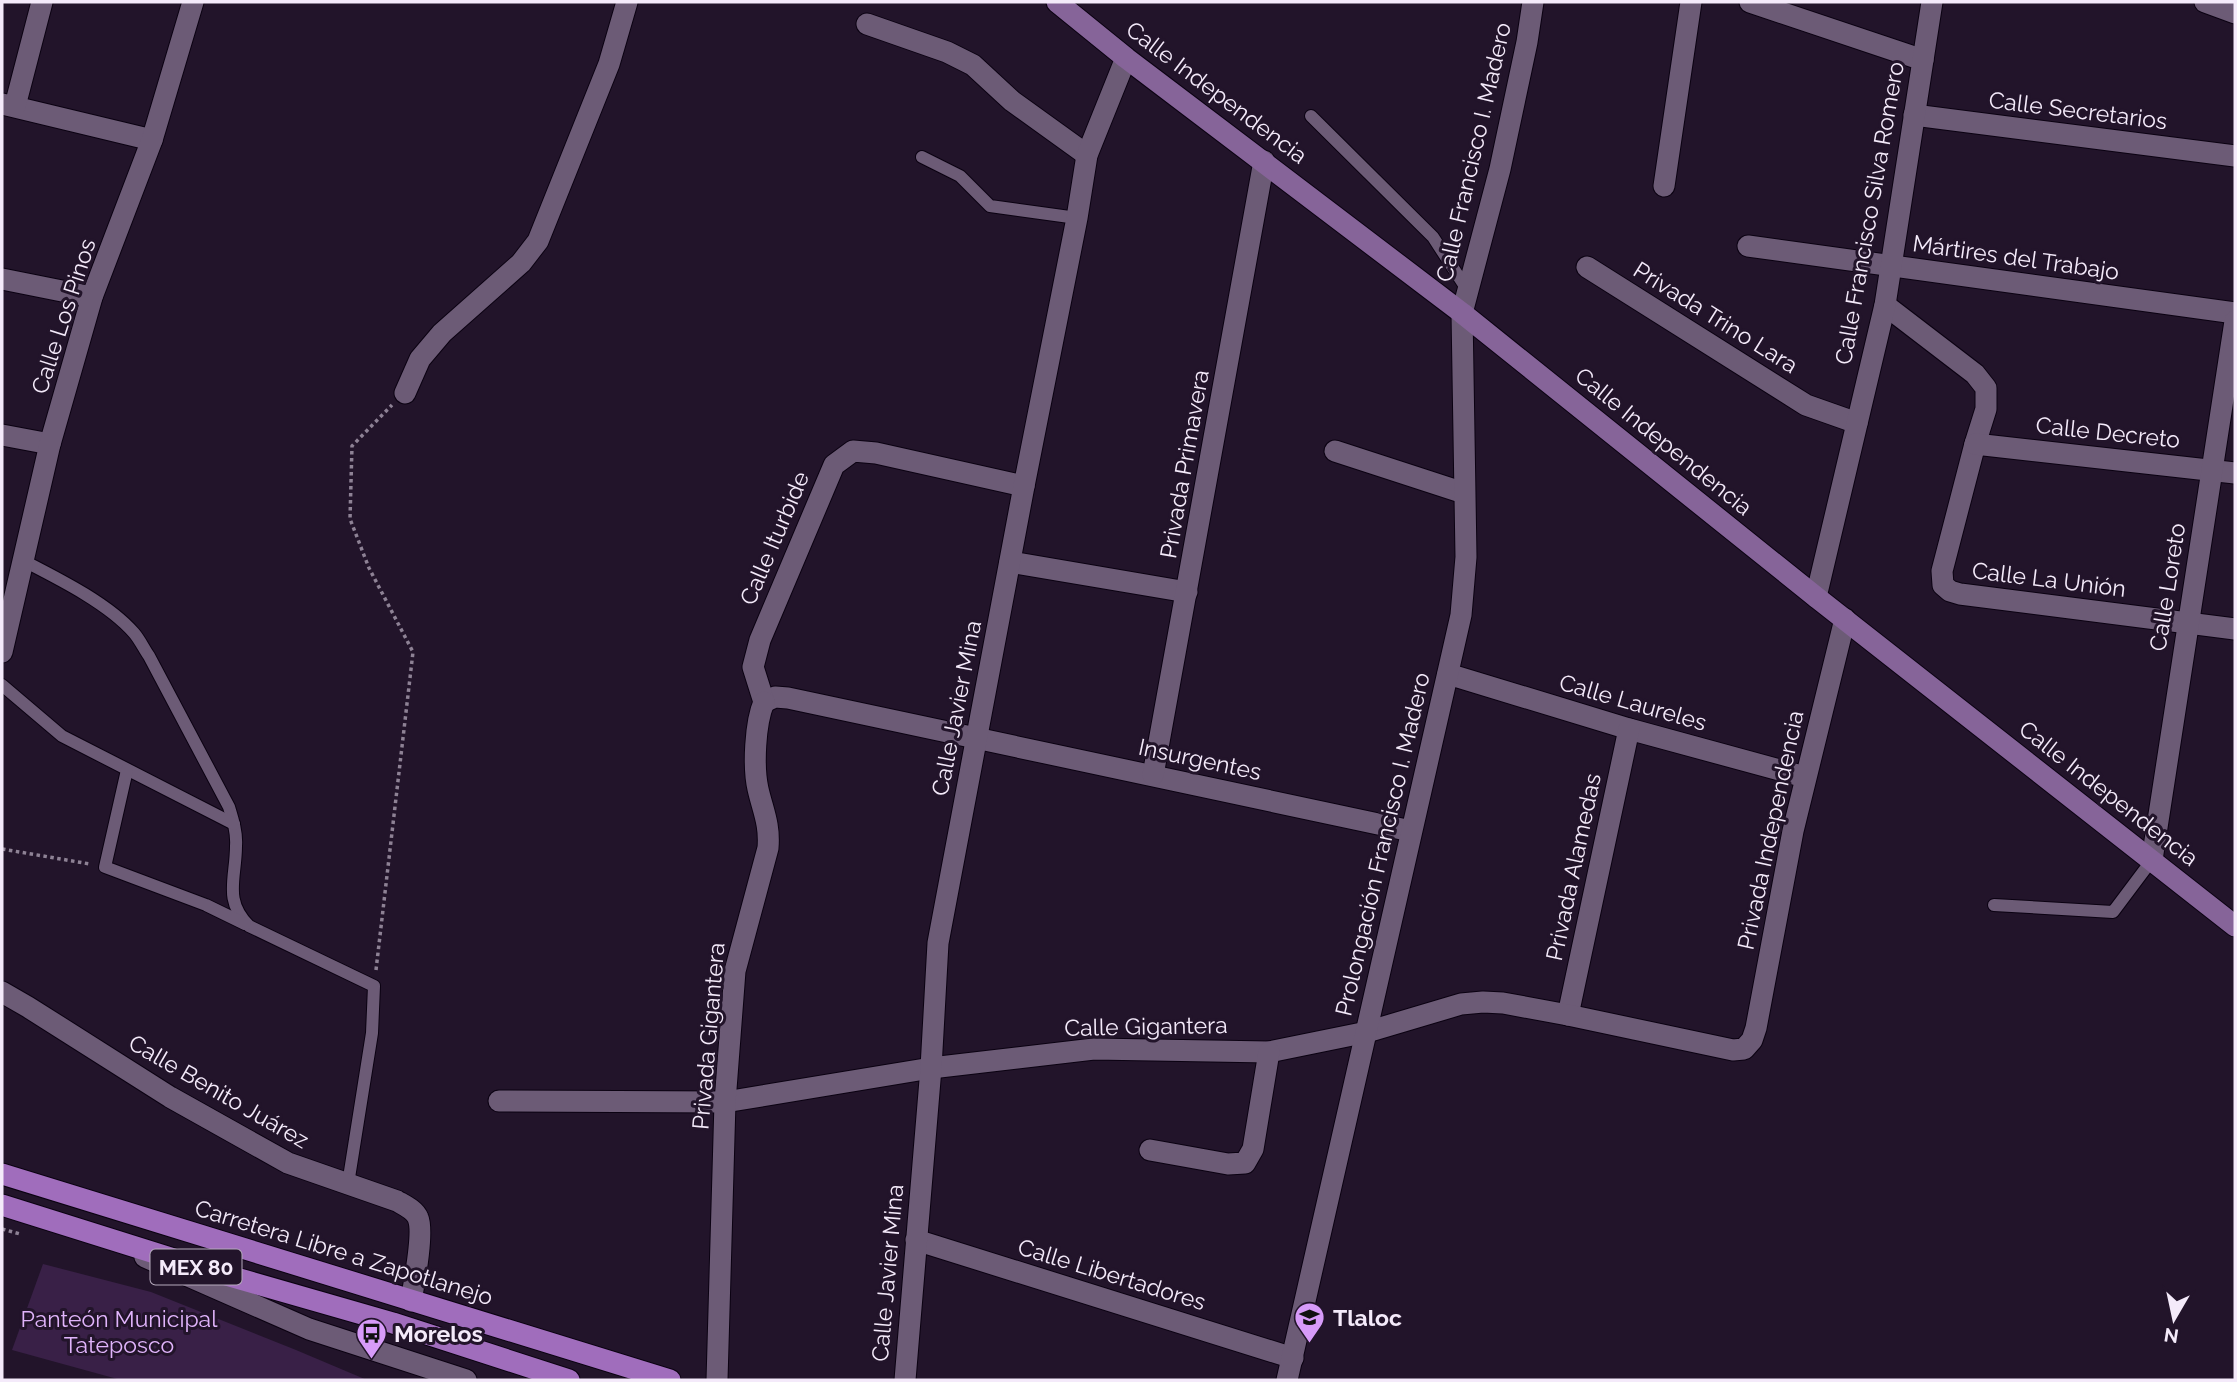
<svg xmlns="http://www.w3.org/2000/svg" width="2237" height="1382" viewBox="0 0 2237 1382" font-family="Raleway,sans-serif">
  <rect width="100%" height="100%" fill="#22142a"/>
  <polygon fill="#392047" points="43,1264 151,1292 296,1350 367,1380 121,1380 12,1350"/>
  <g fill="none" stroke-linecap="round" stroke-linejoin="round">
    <defs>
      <g id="lane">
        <polyline points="1311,116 1433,237 1468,291"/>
        <polyline points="922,157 960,176 990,206 1077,218"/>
        <path d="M22 560C57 578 108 603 134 633 140 640 144 649 149 656L229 807C233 820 237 833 236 846 236 878 223 900 249 926L374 986 372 1033 348 1184"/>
        <polyline points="2,685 62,736 234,824"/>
        <polyline points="127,770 105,867 206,905 245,924"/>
        <polyline points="1994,905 2113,912 2152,860"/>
      </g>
      <g id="street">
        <polyline points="1750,2 1923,60"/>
        <polyline points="2205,2 2235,13"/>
        <polyline points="867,24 947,52 973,65 1012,101 1087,155"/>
        <polyline points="2,104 152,140"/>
        <polyline points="15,106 42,2"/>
        <polyline points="1914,115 2235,156"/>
        <polyline points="1664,186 1691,2"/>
        <polyline points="1748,246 2235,313"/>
        <polyline points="1587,267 1806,405 1857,423"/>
        <polyline points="2,279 92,297"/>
        <polyline points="1885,305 1975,374 1986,388 1986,409 1975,444 1942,571 1943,585 1950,591 1960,594 2235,629"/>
        <polyline points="405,393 420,359 442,333 521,263 538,241 609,64 627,2"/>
        <polyline points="2,435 50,444"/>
        <polyline points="1975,444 2235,473"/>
        <polyline points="1335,451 1464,493"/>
        <polyline points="1010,562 1187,592"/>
        <polyline points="1816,597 1885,305 1932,2"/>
        <polyline points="2,652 50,444 92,297 152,140 193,2"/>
        <polyline points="1448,674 1629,729 1805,777"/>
        <polyline points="764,702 775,697 788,698 1411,831"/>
        <polyline points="764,702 753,667 760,640 834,465 853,451 876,453 1024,486"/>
        <polyline points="1153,775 1264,161"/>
        <polyline points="2152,860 2235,321"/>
        <path d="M2 992 28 1007 170 1097 288 1163 397 1201C404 1205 415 1210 418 1218 424 1232 414 1284 411 1301"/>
        <polyline points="1568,1015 1629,729"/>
        <polyline points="499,1101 725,1102 931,1068 1094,1049 1269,1052 1367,1032 1461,1004 1483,1002 1503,1003 1568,1015 1733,1050 1744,1049 1752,1040 1756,1028 1793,831 1845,619"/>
        <polyline points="1150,1150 1228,1164 1245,1163 1253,1149 1269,1052"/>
        <polyline points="916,1240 1293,1358"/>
        <polyline points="145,1257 309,1329 466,1380"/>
        <path d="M717 1380 725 1102 735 971 768 848C770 824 763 811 758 789 753 767 755 723 764 702"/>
        <polyline points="905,1380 931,1068 938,943 1024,486 1077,218 1087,155 1126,58"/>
        <polyline points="1287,1380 1461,615 1466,557 1462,313 1500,169 1527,42 1533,2"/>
      </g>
      <polyline id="secondary" points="1057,2 1126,58 1462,313 1816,597 2235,926"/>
      <g id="primary">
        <polyline points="2,1174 670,1380"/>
        <polyline points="2,1205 212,1271 393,1323 569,1380"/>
      </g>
    </defs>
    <use href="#lane" stroke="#0b0212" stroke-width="14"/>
    <use href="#street" stroke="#0b0212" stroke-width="23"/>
    <use href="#secondary" stroke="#0b0212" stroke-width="23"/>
    <use href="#primary" stroke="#0b0212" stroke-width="23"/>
    <g stroke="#8e8295" stroke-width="3.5" stroke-dasharray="3.5 3.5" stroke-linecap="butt">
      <polyline points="2,849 90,864"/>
      <polyline points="376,970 413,652 369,568 350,519 352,446 392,405"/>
      <polyline points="2,1229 20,1234"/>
    </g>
    <use href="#lane" stroke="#6c5b76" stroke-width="12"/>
    <use href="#street" stroke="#6c5b76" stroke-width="21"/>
    <use href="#secondary" stroke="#866499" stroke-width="21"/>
    <use href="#primary" stroke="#a06dbc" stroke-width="21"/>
  </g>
  <defs>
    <symbol id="school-pin" viewBox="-11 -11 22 30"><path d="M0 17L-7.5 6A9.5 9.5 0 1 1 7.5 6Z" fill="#d79bf9" stroke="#22142a"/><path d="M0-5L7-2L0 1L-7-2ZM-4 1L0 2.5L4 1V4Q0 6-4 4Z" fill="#111"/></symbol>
    <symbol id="bus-pin" viewBox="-11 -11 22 30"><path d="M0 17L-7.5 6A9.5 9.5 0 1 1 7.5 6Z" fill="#d79bf9" stroke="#22142a"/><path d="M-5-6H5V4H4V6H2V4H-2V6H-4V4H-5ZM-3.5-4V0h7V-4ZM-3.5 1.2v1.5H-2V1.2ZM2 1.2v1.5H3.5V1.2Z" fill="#111"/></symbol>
  </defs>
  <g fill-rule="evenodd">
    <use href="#school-pin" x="1292" y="1300" width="35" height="47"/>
    <use href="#bus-pin" x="354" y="1316" width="35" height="47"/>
  </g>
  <g text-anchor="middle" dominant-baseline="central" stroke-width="6" stroke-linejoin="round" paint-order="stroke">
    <rect fill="#22142a" stroke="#b5aabc" stroke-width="2" x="150.5" y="1249.5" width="91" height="35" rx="5"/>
    <g font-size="21" font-weight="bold" fill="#f4eafa">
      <text x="196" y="1267">MEX 80</text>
    </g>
    <g font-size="23" fill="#f4eafa" stroke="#22142a">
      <text transform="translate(1217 92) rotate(37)">Calle Independencia</text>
      <text transform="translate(2078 110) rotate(7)">Calle Secretarios</text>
      <text transform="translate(1473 152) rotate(-77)">Calle Francisco I. Madero</text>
      <text transform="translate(1869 213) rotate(-80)">Calle Francisco Silva Romero</text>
      <text transform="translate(2016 257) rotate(8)">Mártires del Trabajo</text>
      <text transform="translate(63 316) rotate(-72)">Calle Los Pinos</text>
      <text transform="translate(1716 317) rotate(32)">Privada Trino Lara</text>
      <text transform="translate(2108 432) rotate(6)">Calle Decreto</text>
      <text transform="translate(1664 441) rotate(39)">Calle Independencia</text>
      <text transform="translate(1184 464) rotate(-80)">Privada Primavera</text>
      <text transform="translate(774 538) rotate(-67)">Calle Iturbide</text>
      <text transform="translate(2049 579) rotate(7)">Calle La Unión</text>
      <text transform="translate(2167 587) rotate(-81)">Calle Loreto</text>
      <text transform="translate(1633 702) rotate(16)">Calle Laureles</text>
      <text transform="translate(956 708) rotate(-79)">Calle Javier Mina</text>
      <text transform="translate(1200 759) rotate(12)">Insurgentes</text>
      <text transform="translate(2109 793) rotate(38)">Calle Independencia</text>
      <text transform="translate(1770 830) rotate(-78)">Privada Independencia</text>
      <text transform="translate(1382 844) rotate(-77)">Prolongación Francisco I. Madero</text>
      <text transform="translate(1573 867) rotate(-78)">Privada Alamedas</text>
      <text transform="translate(1146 1026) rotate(-1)">Calle Gigantera</text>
      <text transform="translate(708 1036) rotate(-85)">Privada Gigantera</text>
      <text transform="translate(219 1091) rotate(30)">Calle Benito Juárez</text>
      <text transform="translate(344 1252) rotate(17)">Carretera Libre a Zapotlanejo</text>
      <text transform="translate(887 1273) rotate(-85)">Calle Javier Mina</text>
      <text transform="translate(1112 1274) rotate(17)">Calle Libertadores</text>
    </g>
    <g font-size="23" font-weight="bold" fill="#f4eafa" stroke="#22142a" text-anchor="start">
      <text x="1333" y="1317">Tlaloc</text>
      <text x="394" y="1333">Morelos</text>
    </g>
    <g font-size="23" fill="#e0b4fb" stroke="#22142a">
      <text x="119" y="1318">Panteón Municipal<tspan x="119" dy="26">Tateposco</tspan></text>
    </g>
  </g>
  <rect width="2237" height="1382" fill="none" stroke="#f4eafa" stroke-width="7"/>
  <g transform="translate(2174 1319) rotate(189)" stroke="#22142a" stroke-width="5" paint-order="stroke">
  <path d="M0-5L12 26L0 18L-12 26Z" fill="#f4eafa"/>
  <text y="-10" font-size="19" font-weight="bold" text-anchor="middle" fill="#f4eafa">N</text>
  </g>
</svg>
